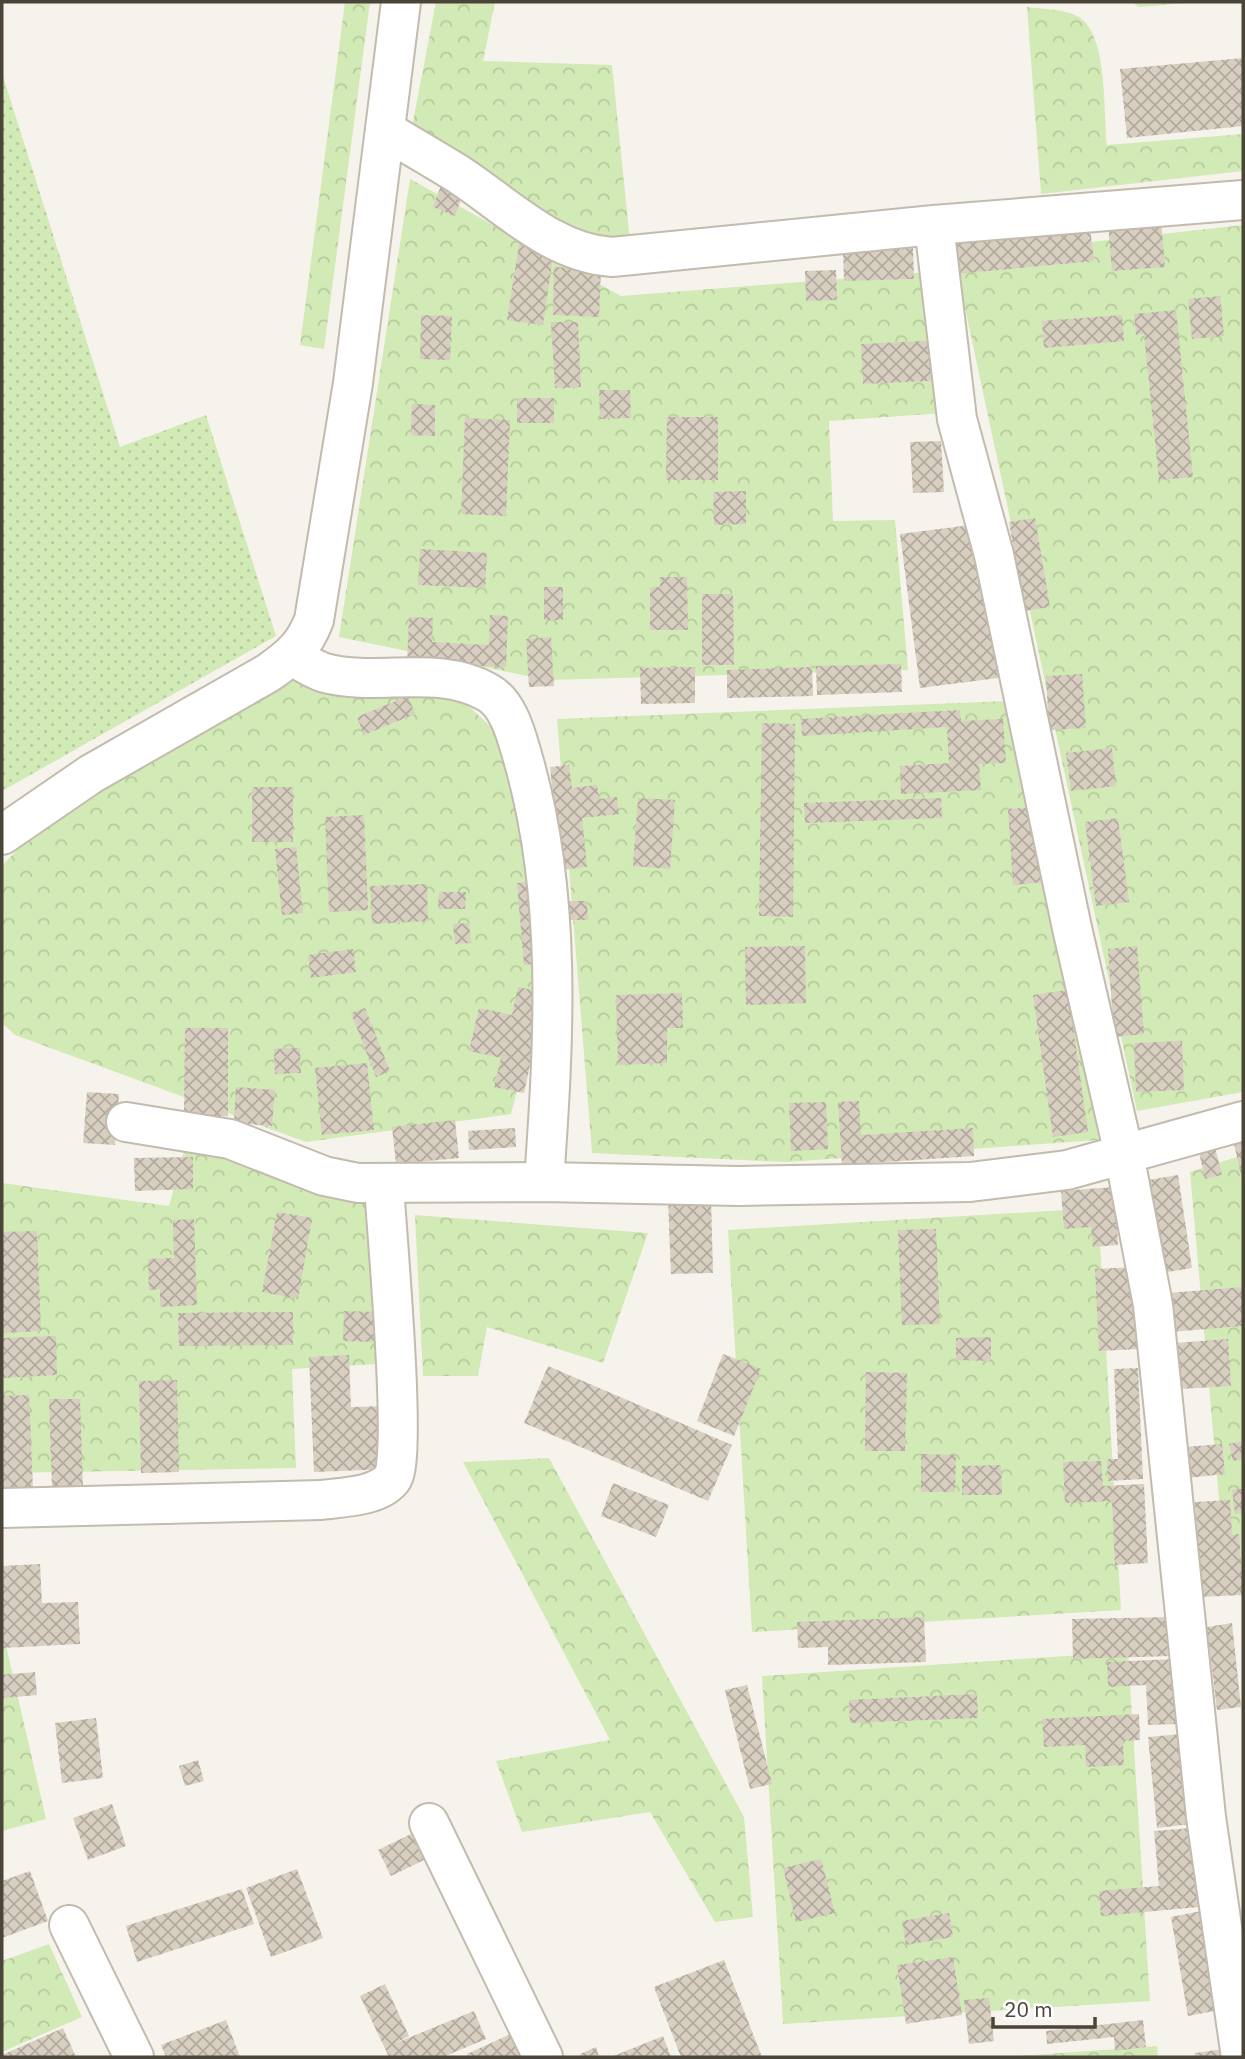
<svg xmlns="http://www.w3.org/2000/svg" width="1245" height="2059" viewBox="0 0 1245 2059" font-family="'IBM Plex Sans',sans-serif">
  <defs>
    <pattern id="grass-dots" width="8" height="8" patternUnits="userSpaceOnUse" patternTransform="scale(1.75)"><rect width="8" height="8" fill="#d2eab5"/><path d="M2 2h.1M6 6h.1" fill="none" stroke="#b6ca9c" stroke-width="1.8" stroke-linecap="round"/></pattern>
    <pattern id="forest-crowns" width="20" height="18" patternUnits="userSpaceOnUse" patternTransform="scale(1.75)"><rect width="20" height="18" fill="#d2eab5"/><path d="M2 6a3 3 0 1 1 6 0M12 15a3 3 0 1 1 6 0" fill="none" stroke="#b6ca9c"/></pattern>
    <pattern id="building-cross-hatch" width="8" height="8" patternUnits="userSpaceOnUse" patternTransform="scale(1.75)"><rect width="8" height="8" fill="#d8cfc1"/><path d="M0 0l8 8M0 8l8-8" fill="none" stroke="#b1aa9e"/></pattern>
  </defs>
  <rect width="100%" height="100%" fill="#f6f3ec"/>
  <polygon fill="url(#grass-dots)" points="2,73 120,447 206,415 276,636 2,791"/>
  <g fill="url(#forest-crowns)">
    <polygon points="345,2 370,2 324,349 300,345"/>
    <polygon points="436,2 495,2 483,61 612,65 630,241 586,249 410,137"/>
    <polygon points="1132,2 1199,2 1139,7"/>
    <path d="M1027 7C1041 9 1061 9 1075 15 1109 29 1103 112 1107 145L1243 134V171L1041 194Z"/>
    <polygon points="410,179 621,296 928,272 944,413 829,421 833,521 895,520 908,670 547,680 339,637"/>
    <polygon points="1243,225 1243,1092 1137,1111 954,257"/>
    <polygon points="335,655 386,665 447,686 491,727 515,779 545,980 511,1114 306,1142 15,1035 2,1023 2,866 41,824"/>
    <polygon points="1008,701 1099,1140 786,1162 592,1153 557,719"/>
    <polygon points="186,1144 379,1202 378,1364 292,1369 296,1468 2,1473 2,1183 169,1206"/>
    <polygon points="1243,1155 1243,1588 1227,1589 1190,1172"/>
    <polygon points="1098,1208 1121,1610 752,1632 728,1230"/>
    <polygon points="415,1215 648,1233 603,1363 487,1327 478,1376 423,1376"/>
    <polygon points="549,1458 744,1817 753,1917 715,1922 650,1812 522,1832 496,1761 610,1740 463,1462"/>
    <polygon points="2,1628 46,1819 2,1831"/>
    <polygon points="1128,1652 1150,2001 783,2024 762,1676"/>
    <polygon points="49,1944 82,2017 2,2052 2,1961"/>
    <polygon points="1157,2046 1158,2057 1007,2057"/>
  </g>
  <g fill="url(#building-cross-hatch)">
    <polygon points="1243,58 1243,126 1127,138 1120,69"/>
    <polygon points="443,180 465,189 455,216 433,207"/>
    <polygon points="1161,220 1165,267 1112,271 1108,224"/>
    <polygon points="1090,228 1094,261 956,274 953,242"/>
    <polygon points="519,245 554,250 543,325 507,320"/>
    <polygon points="913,247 914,279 844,281 843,250"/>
    <polygon points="554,267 601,269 599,317 553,315"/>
    <polygon points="836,270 837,300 806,301 805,271"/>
    <polygon points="1220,296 1224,336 1192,339 1188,299"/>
    <polygon points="1176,310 1193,477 1159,480 1144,334 1136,335 1134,314"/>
    <polygon points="421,315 452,316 450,360 420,359"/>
    <polygon points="1122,315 1124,341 1044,348 1042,321"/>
    <polygon points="551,322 578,322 581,387 555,388"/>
    <polygon points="945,340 947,380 863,384 861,344"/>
    <polygon points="599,390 630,390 631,418 600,419"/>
    <rect x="517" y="398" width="37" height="25"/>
    <polygon points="412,404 435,405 435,436 411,435"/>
    <polygon points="667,417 718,417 718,480 666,480"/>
    <polygon points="465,418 510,420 506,516 461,514"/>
    <polygon points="941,441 944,492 913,493 910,442"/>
    <polygon points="746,491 746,524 714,525 713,492"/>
    <polygon points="1035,518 1050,607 1024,611 1009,522"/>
    <polygon points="978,524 998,678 920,688 900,534"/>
    <polygon points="420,549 487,553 485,588 418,585"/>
    <polygon points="660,577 687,577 688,630 650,630 650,588 660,587"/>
    <rect x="544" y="587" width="19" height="33"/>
    <polygon points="702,594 733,594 734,665 702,665"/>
    <polygon points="490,615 508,616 506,667 407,663 409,617 433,618 432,642 489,645"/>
    <polygon points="551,637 554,686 529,687 526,639"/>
    <polygon points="901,664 902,692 817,695 816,666"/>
    <polygon points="695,667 695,703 641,704 640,668"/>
    <polygon points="812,667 813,696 727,698 727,670"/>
    <polygon points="1082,674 1086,728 1049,730 1046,676"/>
    <polygon points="408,696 415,714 364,735 357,717"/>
    <polygon points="960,710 961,721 1003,719 1006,763 979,764 981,790 901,794 900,766 949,763 947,727 802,736 801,719"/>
    <polygon points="762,723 795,724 793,917 759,916"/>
    <polygon points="1112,748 1116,786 1071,791 1066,753"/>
    <polygon points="569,765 572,788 597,785 599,799 617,797 619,814 582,818 587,867 561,870 550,767"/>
    <rect x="252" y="787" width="41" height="55"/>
    <polygon points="638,798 675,800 670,869 633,866"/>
    <polygon points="941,798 942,818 805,823 804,803"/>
    <polygon points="1038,807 1043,882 1013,885 1008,809"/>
    <polygon points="364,815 368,910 329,912 325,817"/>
    <polygon points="1118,818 1129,902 1096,906 1085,822"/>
    <polygon points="296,847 303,913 282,915 275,849"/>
    <polygon points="539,881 546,963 524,965 517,883"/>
    <polygon points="427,884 428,921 372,924 370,886"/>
    <polygon points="439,892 466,892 465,909 438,909"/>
    <polygon points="569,901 587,901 588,920 569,920"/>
    <polygon points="469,923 471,943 455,944 453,924"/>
    <polygon points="805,946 806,1003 746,1005 745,947"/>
    <polygon points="1137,946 1144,1034 1114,1037 1108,949"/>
    <polygon points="353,949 356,972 311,978 308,955"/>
    <polygon points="518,987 546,993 524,1093 494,1087 501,1058 469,1051 479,1008 512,1015"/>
    <polygon points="1068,990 1088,1132 1053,1137 1033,995"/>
    <polygon points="682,993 683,1028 667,1028 667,1063 618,1065 616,995"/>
    <polygon points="365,1008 390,1071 376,1077 351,1013"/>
    <polygon points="185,1028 228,1028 228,1116 184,1116"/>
    <polygon points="1182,1041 1184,1090 1136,1092 1134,1043"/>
    <polygon points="300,1048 301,1073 275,1074 274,1049"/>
    <polygon points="367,1063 374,1130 322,1135 315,1068"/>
    <polygon points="236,1087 275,1090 272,1126 234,1123"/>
    <polygon points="87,1092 119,1094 115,1145 83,1143"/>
    <polygon points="859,1101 861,1135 973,1128 974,1156 842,1165 838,1102"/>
    <polygon points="826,1102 828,1149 791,1151 789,1103"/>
    <polygon points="455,1120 459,1158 396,1164 392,1127"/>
    <polygon points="515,1128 516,1147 469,1150 468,1131"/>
    <polygon points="1243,1138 1243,1179 1242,1179 1233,1140"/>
    <polygon points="1215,1147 1222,1175 1205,1179 1199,1152"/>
    <polygon points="193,1157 193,1189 135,1191 134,1158"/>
    <polygon points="1178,1175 1192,1268 1162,1273 1148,1180"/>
    <polygon points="1115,1187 1118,1245 1093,1247 1091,1227 1064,1229 1061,1191"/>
    <polygon points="711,1198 713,1273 671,1274 668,1200"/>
    <polygon points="277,1212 312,1218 298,1299 262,1292"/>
    <polygon points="194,1219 197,1305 160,1307 160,1289 149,1290 148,1259 174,1258 173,1220"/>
    <polygon points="936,1229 940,1324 902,1325 898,1230"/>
    <polygon points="37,1231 41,1331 2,1333 2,1232"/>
    <polygon points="1136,1267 1139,1349 1099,1351 1095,1269"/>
    <polygon points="1242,1287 1243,1326 1171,1332 1168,1293"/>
    <polygon points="344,1311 377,1312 376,1342 343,1341"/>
    <polygon points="293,1312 293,1345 179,1346 178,1313"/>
    <polygon points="56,1336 57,1375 2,1378 2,1338"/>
    <polygon points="991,1337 991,1361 956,1360 956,1338"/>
    <polygon points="1228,1339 1231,1386 1180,1389 1176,1343"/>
    <polygon points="723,1354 761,1369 734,1436 697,1421"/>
    <polygon points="349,1355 351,1407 388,1406 391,1469 314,1472 309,1357"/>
    <polygon points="548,1366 732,1445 708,1501 524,1423"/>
    <polygon points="1138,1368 1143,1479 1108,1481 1107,1459 1118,1459 1114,1369"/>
    <polygon points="866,1372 907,1373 905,1451 865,1451"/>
    <polygon points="177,1380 179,1472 141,1473 139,1381"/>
    <polygon points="29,1395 33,1490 2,1491 2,1396"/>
    <polygon points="49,1399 80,1399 83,1487 52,1488"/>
    <polygon points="1243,1441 1243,1459 1233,1461 1229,1444"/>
    <polygon points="1222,1444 1225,1474 1187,1478 1184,1447"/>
    <polygon points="921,1454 956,1455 955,1492 921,1492"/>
    <polygon points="1101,1461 1103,1486 1144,1484 1148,1563 1115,1565 1112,1501 1065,1503 1063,1462"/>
    <polygon points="1001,1465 1002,1495 962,1495 962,1466"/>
    <polygon points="613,1483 669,1505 656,1537 601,1516"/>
    <polygon points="1243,1489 1243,1513 1235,1514 1232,1490"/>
    <polygon points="1230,1500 1232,1535 1239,1534 1243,1595 1202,1597 1195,1502"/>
    <polygon points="40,1564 42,1603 78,1602 80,1644 2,1648 2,1566"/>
    <polygon points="924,1617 926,1662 828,1665 828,1647 798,1648 797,1622"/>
    <polygon points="1170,1617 1171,1656 1073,1659 1072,1619"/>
    <polygon points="1232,1623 1241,1707 1217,1710 1207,1627"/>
    <polygon points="1175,1659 1178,1724 1148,1725 1146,1685 1108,1687 1107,1662"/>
    <polygon points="35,1672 37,1695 2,1698 2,1675"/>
    <polygon points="747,1685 772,1784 750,1789 725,1690"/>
    <polygon points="977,1694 978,1718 850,1723 849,1700"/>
    <polygon points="1139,1714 1140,1740 1123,1741 1124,1765 1086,1767 1085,1745 1044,1747 1042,1719"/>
    <polygon points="96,1718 103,1778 62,1783 55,1723"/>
    <polygon points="1182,1734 1191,1824 1157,1828 1148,1737"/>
    <polygon points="198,1760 204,1781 185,1786 179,1766"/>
    <polygon points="112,1804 126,1846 88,1860 73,1818"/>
    <polygon points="1191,1828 1199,1907 1101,1916 1099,1891 1159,1886 1154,1831"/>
    <polygon points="411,1834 424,1860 391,1876 378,1850"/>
    <polygon points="821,1859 835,1913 796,1922 783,1868"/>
    <polygon points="297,1869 323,1938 271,1957 246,1888"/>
    <polygon points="30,1871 48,1921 2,1938 2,1881"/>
    <polygon points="242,1889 254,1924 137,1962 126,1926"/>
    <polygon points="1201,1911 1219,2010 1188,2016 1171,1917"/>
    <polygon points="949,1913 953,1937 906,1945 902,1921"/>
    <polygon points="953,1957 962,2015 906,2024 897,1965"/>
    <polygon points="724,1960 762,2057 681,2057 654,1987"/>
    <polygon points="385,1984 409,2036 396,2043 474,2011 486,2039 443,2057 389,2057 360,1996"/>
    <polygon points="989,1998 994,2041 969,2044 964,2000"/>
    <polygon points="226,2020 240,2057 166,2057 161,2045"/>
    <polygon points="1143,2020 1146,2047 1115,2051 1114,2037 1047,2044 1046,2031"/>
    <polygon points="63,2028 76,2057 2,2057 2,2055"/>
    <polygon points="515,2032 526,2057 468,2057 467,2054"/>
    <polygon points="663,2036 671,2057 611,2057"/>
    <polygon points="596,2047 599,2057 581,2057 580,2054"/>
    <polygon points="1223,2049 1223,2057 1195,2057 1195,2053"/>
  </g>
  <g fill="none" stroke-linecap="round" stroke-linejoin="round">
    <defs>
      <g id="minor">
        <path d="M385 130C409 145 434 159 458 174 507 206 552 253 612 257L934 225"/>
        <path d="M292 656C303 662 314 670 325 673 378 687 438 664 487 692 508 703 516 734 522 755 563 894 554 1040 544 1182"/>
        <path d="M2 835 91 774 268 673C291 657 304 646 314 620L353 383 401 2"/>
        <polyline points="126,1122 230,1139 324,1176 358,1183 544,1182 738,1186 970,1182 1067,1170 1243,1121"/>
        <path d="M3 1508 321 1500C343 1497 377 1497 392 1479 408 1460 386 1225 384 1185"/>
        <polyline points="429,1823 543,2057"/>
        <polyline points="69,1925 134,2057"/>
        <polyline points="1241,2057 1206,1817 1153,1305 1124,1154 1072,928 994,555 957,419 934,225 1243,200"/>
      </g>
    </defs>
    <use href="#minor" stroke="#c2bbae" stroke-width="42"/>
    <use href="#minor" stroke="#fff" stroke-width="38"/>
  </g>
  <rect width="1245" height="2059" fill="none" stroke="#4b4439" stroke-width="7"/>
  <path d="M993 2017v10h102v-10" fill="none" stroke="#4b4439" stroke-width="3.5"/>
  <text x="1004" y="2017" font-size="21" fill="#4b4439" stroke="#ffffff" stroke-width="5" paint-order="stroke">20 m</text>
</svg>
